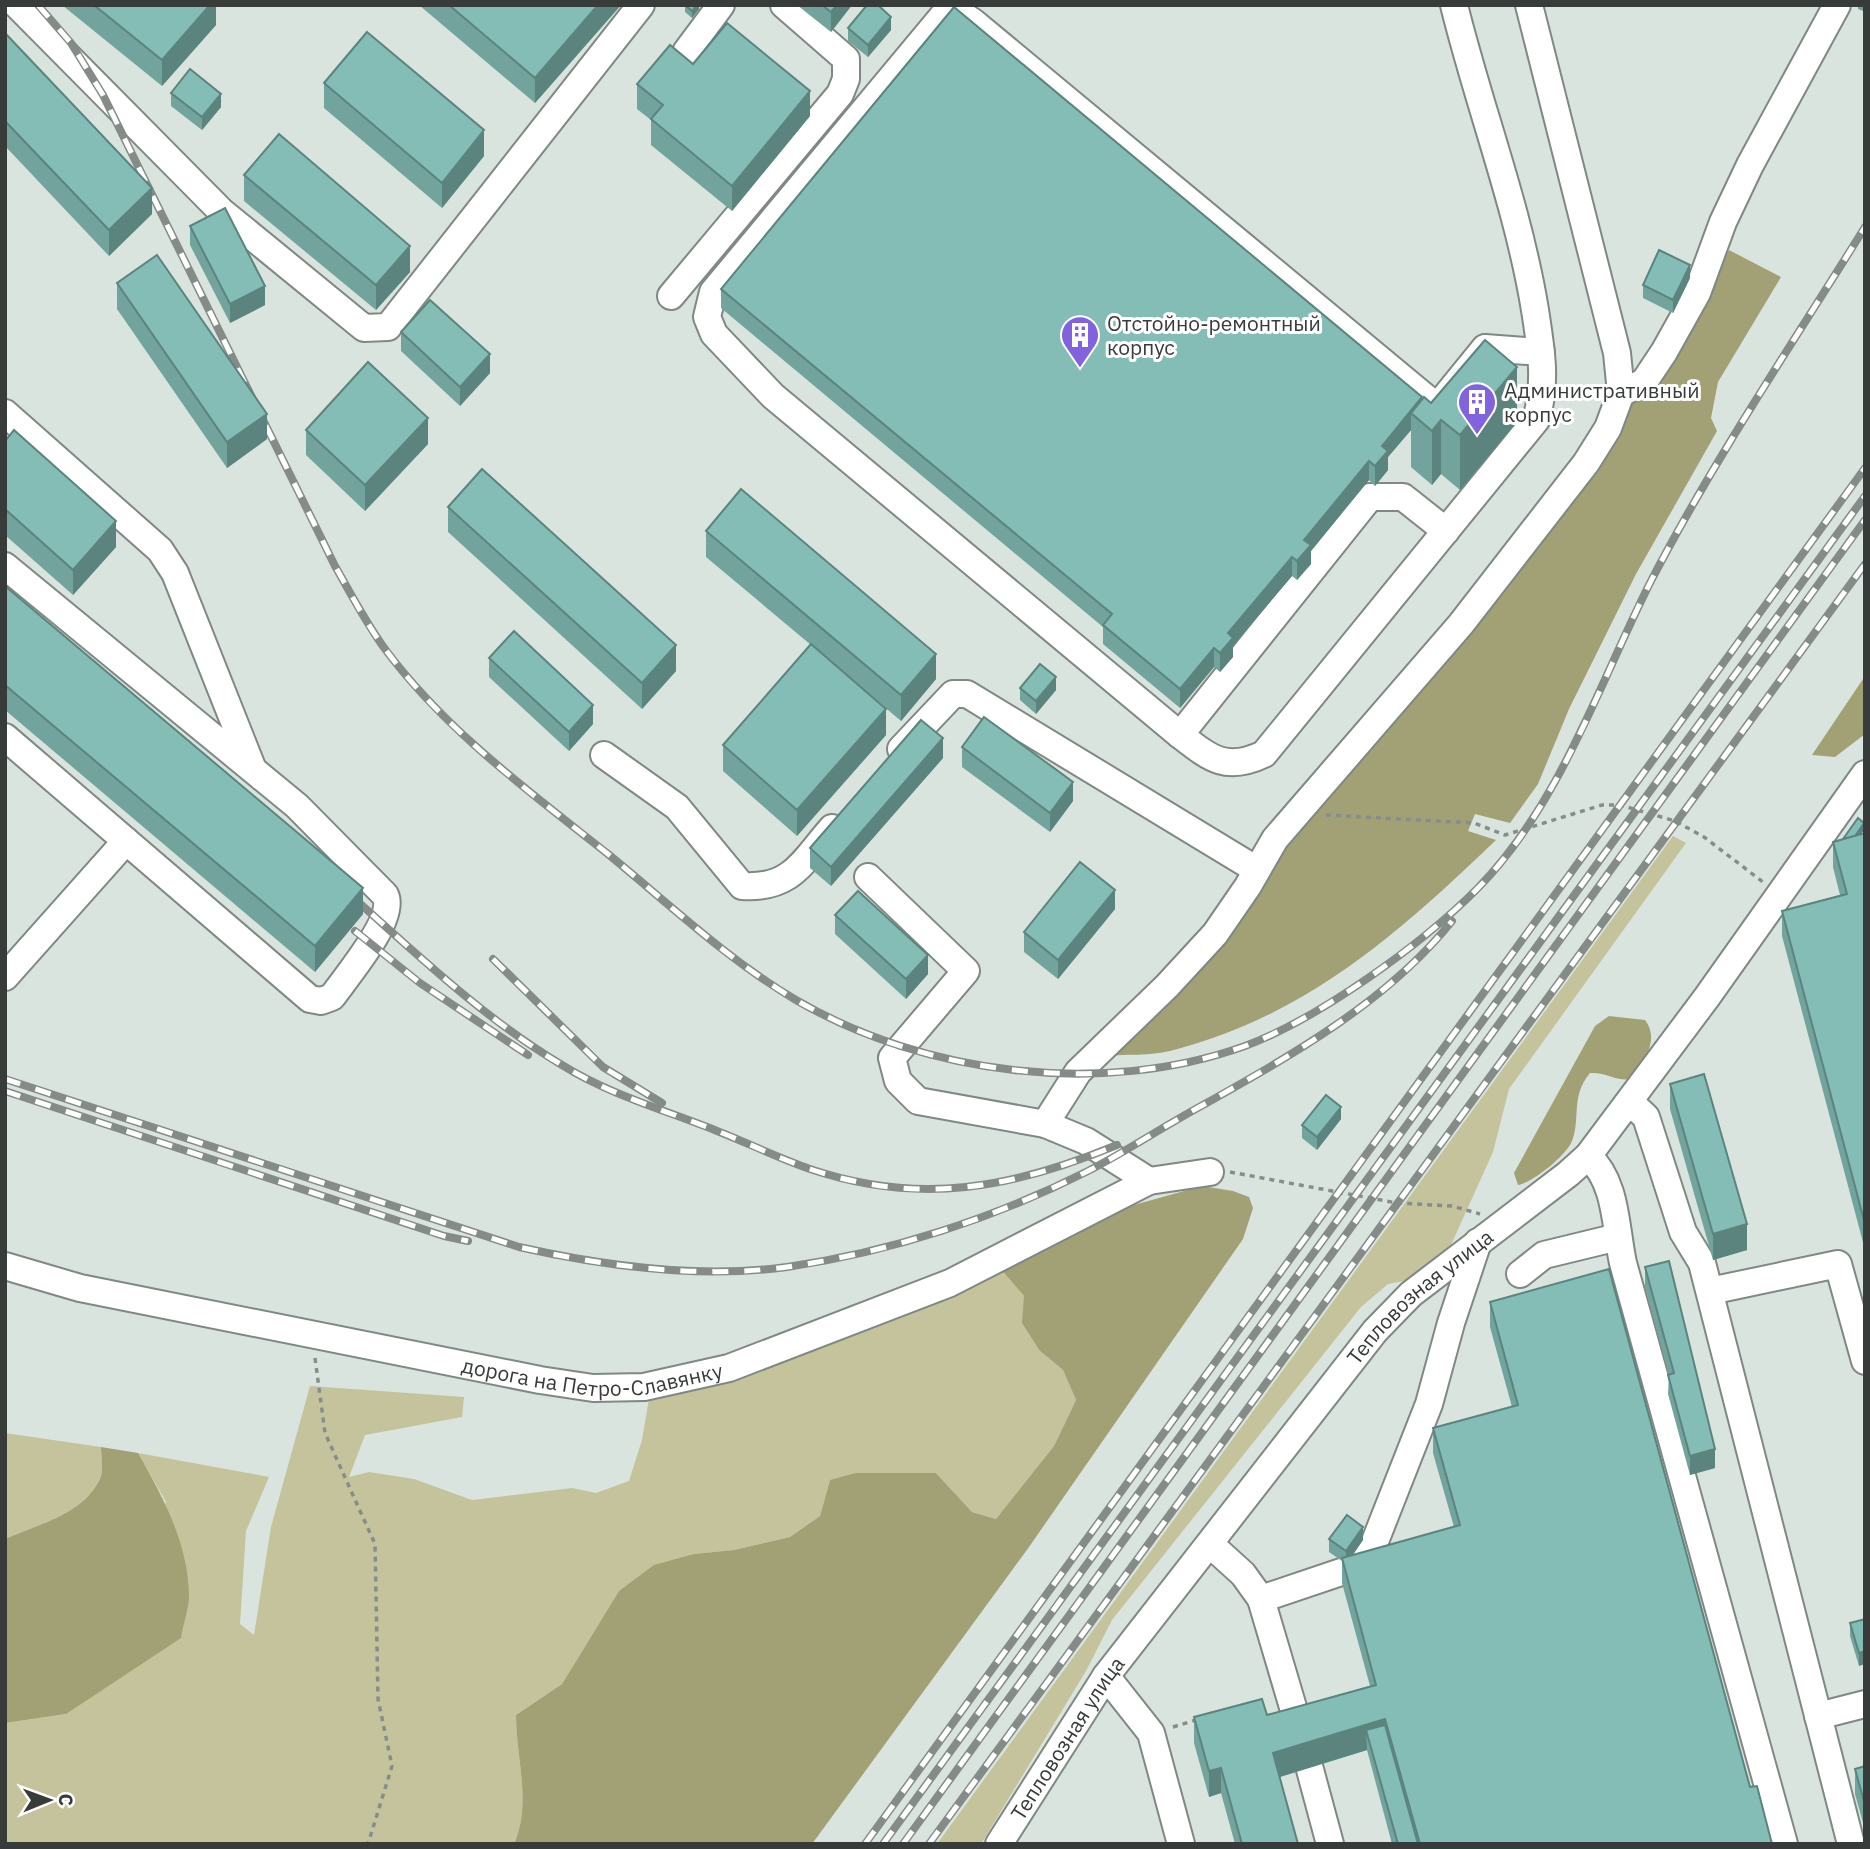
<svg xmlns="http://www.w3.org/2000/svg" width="1870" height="1849" viewBox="0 0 1870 1849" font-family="'IBM Plex Sans',sans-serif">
  <rect width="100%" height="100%" fill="#dae4de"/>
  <g fill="#c4c39c">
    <polygon points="1673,836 1686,843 1509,1089 1493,1152 1446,1256 1419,1278 1388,1284 1361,1307 1112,1620 1086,1671 981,1844 937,1844"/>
    <path d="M998 1266 1024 1296 1040 1351 1063 1370 1076 1400 1054 1446 996 1519 972 1512 936 1473 830 1480 820 1516 790 1537 734 1550 694 1554 619 1591 562 1684 516 1715C516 1759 532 1803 514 1844H5V1723L66 1714 166 1502 138 1453 269 1477 246 1531 240 1624 254 1635 271 1527 310 1386 464 1397 462 1417 365 1435 349 1477 369 1472 414 1479 472 1500 572 1488 596 1493 629 1481 642 1440 649 1399Z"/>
    <path d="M5 1433 101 1447C101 1456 104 1471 100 1479 82 1514 39 1525 5 1539Z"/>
  </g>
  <g fill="#a2a075">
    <path d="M1729 250 1781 277 1718 382 1711 418 1717 431 1636 574 1569 709 1538 784 1510 823 1475 814 1468 831 1496 840C1397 935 1306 1016 1170 1051 1150 1056 1127 1054 1106 1056L1597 473 1632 403 1653 391 1676 359Z"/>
    <polygon points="1865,676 1865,734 1835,757 1812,755"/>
    <path d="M1609 1016 1645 1020C1660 1039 1644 1061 1634 1079 1614 1082 1608 1072 1590 1073 1570 1097 1581 1118 1572 1141 1567 1155 1532 1183 1518 1185L1514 1173 1595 1026Z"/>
    <path d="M1202 1186 1233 1191 1249 1197 1253 1208 1243 1239 1029 1547 812 1844H514C532 1803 516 1759 516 1715L562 1684 619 1591 654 1565 694 1554 734 1550 790 1537 820 1516 830 1480 856 1473H936L972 1512 996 1519 1054 1446 1076 1400 1063 1370 1040 1351 1022 1323 1024 1296 998 1266 1134 1205Z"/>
    <path d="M101 1447 138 1453C163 1497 188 1543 189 1595 189 1609 183 1624 181 1638L66 1714 5 1723V1539C39 1524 82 1515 100 1479 104 1471 101 1456 101 1447Z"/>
  </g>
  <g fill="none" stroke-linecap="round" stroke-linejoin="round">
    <defs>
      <g id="minor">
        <polyline points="17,5 221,211 364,328 388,327 641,5"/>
        <polyline points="947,5 973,22 1437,407 1485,348 1541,352"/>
        <path d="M952 5 713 292 707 317 714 334 773 396 1180 735C1211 759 1226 772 1264 754L1536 420C1547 382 1541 349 1535 310 1518 206 1479 107 1454 5"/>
        <polyline points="686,52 721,5"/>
        <polyline points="671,296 840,94 846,79 846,59 784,5"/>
        <polyline points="1621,393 1644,382 1664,352 1697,293 1723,222 1750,165 1837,5"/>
        <polyline points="5,413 160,550 175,573 252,767"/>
        <path d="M5 566 297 806 385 895C397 918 346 977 332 997L321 1001 310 999 5 737"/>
        <polyline points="1180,735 1370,497 1403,497 1446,531"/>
        <polyline points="901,749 953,694 967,694 1257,870"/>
        <path d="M604 755 677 807 742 886C792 889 802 862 832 828"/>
        <polyline points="868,877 966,971 892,1058 898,1081 918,1101 1045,1124 1086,1141 1149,1181"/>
        <polyline points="5,977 126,841"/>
        <polyline points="1630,1102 1646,1117 1683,1232 1702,1263 1851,1844"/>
        <polyline points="1045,1124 1078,1072 1167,986 1215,934 1248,886 1275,839 1461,624 1586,463 1608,428 1621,393 1617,353 1529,5"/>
        <path d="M1588 1156C1617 1182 1615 1226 1623 1263L1784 1844"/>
        <path id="s1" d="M5 1266 80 1288 540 1380 593 1388 644 1387 729 1368 950 1283 1149 1181 1210 1172"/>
        <polyline points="1520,1274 1544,1255 1618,1237"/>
        <polyline points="1710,1291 1838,1264 1865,1361"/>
        <polyline points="1211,1545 1243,1574 1261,1599 1300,1731"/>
        <polyline points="1261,1599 1350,1569 1372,1549 1429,1404 1451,1323 1478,1242"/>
        <polyline points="1106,1676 1151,1733 1181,1844"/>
        <polyline points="1818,1716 1865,1704"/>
        <polyline points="1309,1766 1330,1844"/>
        <path id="s2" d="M999 1844 1106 1676 1375 1331 1411 1294 1568 1174 1588 1156 1707 997 1865 774"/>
      </g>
    </defs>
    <use href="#minor" stroke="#7f8882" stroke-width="30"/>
    <g stroke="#878e8a" stroke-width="3.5" stroke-dasharray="5 5" stroke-linecap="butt">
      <polyline points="1326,815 1474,823 1505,835 1602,805 1620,805 1675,821 1704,837 1763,882"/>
      <polyline points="1230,1172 1397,1203 1452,1206 1480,1214"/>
      <polyline points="315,1358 325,1433 375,1544 378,1699 392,1766 368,1844"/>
      <polyline points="1173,1727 1196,1720"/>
    </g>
    <use href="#minor" stroke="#fff" stroke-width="26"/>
    <defs>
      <g id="rail">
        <path d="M38 5 71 43 103 95 335 566C351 594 366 623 385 649 445 730 530 792 608 854 669 904 728 960 796 1000 925 1075 1103 1097 1245 1046 1320 1018 1421 945 1477 889 1561 804 1599 683 1652 579 1715 458 1793 343 1865 227"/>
        <path d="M348 893C416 953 483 1018 562 1065 610 1095 665 1110 717 1131 748 1143 778 1158 810 1169 920 1206 1013 1188 1117 1145"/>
        <polyline points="355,931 420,983 528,1055"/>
        <polyline points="493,959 603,1067 662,1103"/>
        <path d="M5 1079 519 1247C604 1266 699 1279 787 1267 890 1252 995 1218 1088 1171 1127 1151 1164 1126 1203 1105 1292 1055 1387 1002 1452 921"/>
        <polyline points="5,1091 444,1236 468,1241"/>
        <polyline points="865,1844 1865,468"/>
        <polyline points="883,1844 1865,496"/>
        <polyline points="903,1844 1865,520"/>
        <polyline points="929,1844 1865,564"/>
      </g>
    </defs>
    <use href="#rail" stroke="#858c88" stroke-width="8"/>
    <use href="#rail" stroke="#fff" stroke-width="5" stroke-dasharray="16" stroke-linecap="butt"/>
  </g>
  <g fill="#72a39c">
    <polygon points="62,5 216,5 216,25 162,86"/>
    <polygon points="419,5 621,5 535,103"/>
    <polygon points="685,5 699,5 699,9 692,18 685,12"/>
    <polygon points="797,5 852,5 831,32"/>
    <polygon points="1858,5 1865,5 1865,12 1858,9"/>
    <polygon points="848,28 891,30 868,57 848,41"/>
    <polygon points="5,33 152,214 109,256 5,146"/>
    <polygon points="693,64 810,116 732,211 651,145 651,120 637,109 637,84"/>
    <polygon points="324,83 484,156 442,208 324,108"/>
    <polygon points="171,93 221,107 202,130 171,106"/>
    <polygon points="244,175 410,272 376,310 244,201"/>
    <polygon points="190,226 265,305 230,323 190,245"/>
    <polygon points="1690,278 1673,313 1643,298 1643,285"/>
    <polygon points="117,283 267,439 227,468 117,309"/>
    <polygon points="721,289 1422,399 1431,403 1517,422 1460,490 1441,474 1432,485 1411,467 1411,430 1388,457 1388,470 1375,486 1369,480 1311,551 1311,564 1297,580 1292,576 1233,646 1233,657 1220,672 1214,667 1180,708 1103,644 1103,627 721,308"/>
    <polygon points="401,332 490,373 460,406 401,351"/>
    <polygon points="306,430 428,444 365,511 306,455"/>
    <polygon points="5,441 116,547 73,595 5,535"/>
    <polygon points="448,507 676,671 642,709 448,532"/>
    <polygon points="706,531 936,679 901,721 829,660 886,735 797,836 723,771 723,745 811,645 706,557"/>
    <polygon points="5,586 363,914 315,972 5,710"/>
    <polygon points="489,658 593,724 569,751 489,677"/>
    <polygon points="1020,688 1056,690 1036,714 1020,700"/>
    <polygon points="962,747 1073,801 1050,832 962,767"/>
    <polygon points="943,758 831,886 810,868 810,848"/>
    <polygon points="1864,830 1861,834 1865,833 1865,1250 1782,936 1782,911 1840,895 1833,867 1833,842 1843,839"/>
    <polygon points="1115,909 1058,979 1024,952 1024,932"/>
    <polygon points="835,915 928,974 906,999 835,934"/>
    <polygon points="1670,1084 1747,1250 1713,1260 1670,1109"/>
    <polygon points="1341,1119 1317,1150 1302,1138 1302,1125"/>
    <polygon points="1645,1267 1715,1468 1690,1475 1668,1394 1669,1375 1645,1287"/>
    <polygon points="1490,1302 1750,1787 1772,1844 1392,1844 1367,1750 1280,1777 1298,1844 1235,1844 1221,1793 1209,1797 1194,1743 1194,1717 1267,1715 1370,1686 1342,1583 1342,1561 1329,1552 1329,1539 1363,1540 1353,1555 1454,1527 1433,1453 1433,1428 1512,1407 1490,1327"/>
    <polygon points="1865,1619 1859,1666 1850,1636 1850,1623"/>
    <polygon points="1865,1766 1865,1830 1855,1794 1855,1769"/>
  </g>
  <g fill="#5c847f">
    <polygon points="208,5 216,5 216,25 162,86 162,60"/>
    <polygon points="598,5 621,5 535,103 535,78"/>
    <polygon points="697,5 699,5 699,9 692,18 692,11"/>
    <polygon points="837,5 852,5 831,32 831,12"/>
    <polygon points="891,17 891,30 868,57 868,45"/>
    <polygon points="810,91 810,116 732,211 732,186"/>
    <polygon points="221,94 221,107 202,130 202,117"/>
    <polygon points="484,130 484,156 442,208 442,183"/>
    <polygon points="152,188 152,214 109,256 109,230"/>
    <polygon points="410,246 410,272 376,310 376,285"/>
    <polygon points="1690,265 1690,278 1673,313 1673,300"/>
    <polygon points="265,286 265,305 230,323 230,304"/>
    <polygon points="490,354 490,373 460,406 460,387"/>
    <polygon points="1517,367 1517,422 1460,490 1460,435"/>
    <polygon points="1422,397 1422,416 1411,413 1411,430 1388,457 1388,470 1375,486 1375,466 1382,446"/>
    <polygon points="267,414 267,439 227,468 227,442"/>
    <polygon points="428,418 428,444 365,511 365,485"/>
    <polygon points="1441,420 1441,474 1432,485 1432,431"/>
    <polygon points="1369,461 1369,480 1311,551 1311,564 1297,580 1297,561 1304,540"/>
    <polygon points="116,521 116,547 73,595 73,570"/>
    <polygon points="1292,557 1292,576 1233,646 1233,657 1220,672 1220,653 1228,633"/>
    <polygon points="676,645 676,671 642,709 642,683"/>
    <polygon points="1214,648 1214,667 1180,708 1180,689"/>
    <polygon points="936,654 936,679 901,721 901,695"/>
    <polygon points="1056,677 1056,690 1036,714 1036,701"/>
    <polygon points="593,705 593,724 569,751 569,732"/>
    <polygon points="886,709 886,735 797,836 797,810"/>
    <polygon points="943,738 943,758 831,886 831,867"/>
    <polygon points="1073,782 1073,801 1050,832 1050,813"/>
    <polygon points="1864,823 1864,830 1849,850 1849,844"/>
    <polygon points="363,888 363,914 315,972 315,946"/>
    <polygon points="1115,890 1115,909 1058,979 1058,960"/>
    <polygon points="928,955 928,974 906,999 906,979"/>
    <polygon points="1341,1107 1341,1119 1317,1150 1317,1137"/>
    <polygon points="1747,1224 1747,1250 1713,1260 1713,1234"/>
    <polygon points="1715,1449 1715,1468 1690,1475 1690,1456"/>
    <polygon points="1363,1527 1363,1540 1346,1564 1346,1551"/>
    <polygon points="1865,1651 1865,1664 1859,1666 1859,1653"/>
    <polygon points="1385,1719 1385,1744 1366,1730 1367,1750 1273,1779 1273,1753"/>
    <polygon points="1221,1768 1221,1793 1209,1797 1209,1771"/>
  </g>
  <g fill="#84bdb5" stroke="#5c847f" stroke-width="2">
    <polygon points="94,5 210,5 162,60"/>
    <polygon points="449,5 598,5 535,78"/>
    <polygon points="685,5 697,5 692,11"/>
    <polygon points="822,5 837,5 831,12"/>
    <polygon points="867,5 878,5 891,17 868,45 848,28"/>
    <polygon points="954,7 1422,397 1382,446 1388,451 1375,466 1369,461 1304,540 1311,545 1297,561 1292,557 1228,633 1233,638 1220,653 1214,648 1180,689 1103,625 1112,614 721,289"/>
    <polygon points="727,23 810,91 732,186 651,119 663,105 637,84 670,45 693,64"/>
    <polygon points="367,32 484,130 442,183 324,83"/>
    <polygon points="5,33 152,188 109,230 5,121"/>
    <polygon points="190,69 221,94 202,117 171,93"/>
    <polygon points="279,134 410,246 376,285 244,175"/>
    <polygon points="225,208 265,286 230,304 190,226"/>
    <polygon points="1659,250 1690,265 1673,300 1643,285"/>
    <polygon points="157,255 267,414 227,442 117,283"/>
    <polygon points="430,300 490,354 460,387 401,332"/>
    <polygon points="1485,340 1517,367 1460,435 1441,420 1432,431 1411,413 1424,397 1431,403"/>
    <polygon points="368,362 428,418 365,485 306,430"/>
    <polygon points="14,430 116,521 73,570 5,509 5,441"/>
    <polygon points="482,469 676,645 642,683 448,507"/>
    <polygon points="741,489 936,654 901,695 706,531"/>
    <polygon points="5,586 363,888 315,946 5,685"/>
    <polygon points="514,631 593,705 569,732 489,658"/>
    <polygon points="811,644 886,709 797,810 723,745"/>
    <polygon points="1040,664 1056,677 1036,701 1020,688"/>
    <polygon points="984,717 1073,782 1050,813 962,747"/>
    <polygon points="921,720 943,738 831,867 810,848"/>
    <polygon points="1858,818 1864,823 1855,836 1843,839"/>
    <polygon points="1865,833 1865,1224 1782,911 1847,894 1833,842"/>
    <polygon points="1080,862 1115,890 1058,960 1024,932"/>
    <polygon points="858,891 928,955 906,979 835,915"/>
    <polygon points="1704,1074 1747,1224 1713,1234 1670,1084"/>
    <polygon points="1326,1095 1341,1107 1317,1137 1302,1125"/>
    <polygon points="1669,1261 1715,1449 1690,1456 1668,1375 1674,1373 1645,1267"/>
    <polygon points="1609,1269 1750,1787 1757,1786 1772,1844 1420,1844 1385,1719 1273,1753 1298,1844 1242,1844 1221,1768 1209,1771 1194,1717 1262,1699 1267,1715 1376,1685 1342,1558 1460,1525 1433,1428 1518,1405 1490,1302"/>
    <polygon points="1347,1515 1363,1527 1346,1551 1329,1539"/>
    <polygon points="1865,1619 1865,1651 1859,1653 1850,1623"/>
    <polygon points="1385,1725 1418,1844 1398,1844 1366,1730"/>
    <polygon points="1865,1766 1865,1805 1855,1769"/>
  </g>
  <defs>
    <symbol id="building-pin" viewBox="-11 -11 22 30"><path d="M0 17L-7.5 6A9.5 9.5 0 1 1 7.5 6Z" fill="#8163de" stroke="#fff"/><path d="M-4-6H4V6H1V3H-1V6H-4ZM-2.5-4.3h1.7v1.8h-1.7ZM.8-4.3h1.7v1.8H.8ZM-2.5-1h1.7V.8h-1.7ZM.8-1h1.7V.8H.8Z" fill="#fff"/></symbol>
  </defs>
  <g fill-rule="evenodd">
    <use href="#building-pin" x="1058" y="313" width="44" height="60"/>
    <use href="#building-pin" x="1455" y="380" width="44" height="60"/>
  </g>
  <g text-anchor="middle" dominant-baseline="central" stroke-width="6" stroke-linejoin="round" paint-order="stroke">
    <g font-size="21" fill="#373b39" stroke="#fff" text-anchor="start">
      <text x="1107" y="323">Отстойно-ремонтный<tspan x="1107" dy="24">корпус</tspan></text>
      <text x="1504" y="390">Административный<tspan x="1504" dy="24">корпус</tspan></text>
    </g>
    <g font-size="21" fill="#373b39" stroke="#fff">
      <text stroke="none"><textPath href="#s2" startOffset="693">Тепловозная улица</textPath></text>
      <text stroke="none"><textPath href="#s1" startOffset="600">дорога на Петро-Славянку</textPath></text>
      <text stroke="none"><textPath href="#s2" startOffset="126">Тепловозная улица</textPath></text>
    </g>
  </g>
  <rect width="1870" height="1849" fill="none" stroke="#373b39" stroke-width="14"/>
  <g transform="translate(49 1800) rotate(89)" stroke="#ffffff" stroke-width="5" paint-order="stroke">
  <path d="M0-5L12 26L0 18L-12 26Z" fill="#373b39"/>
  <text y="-10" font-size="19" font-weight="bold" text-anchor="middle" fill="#373b39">С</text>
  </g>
</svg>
